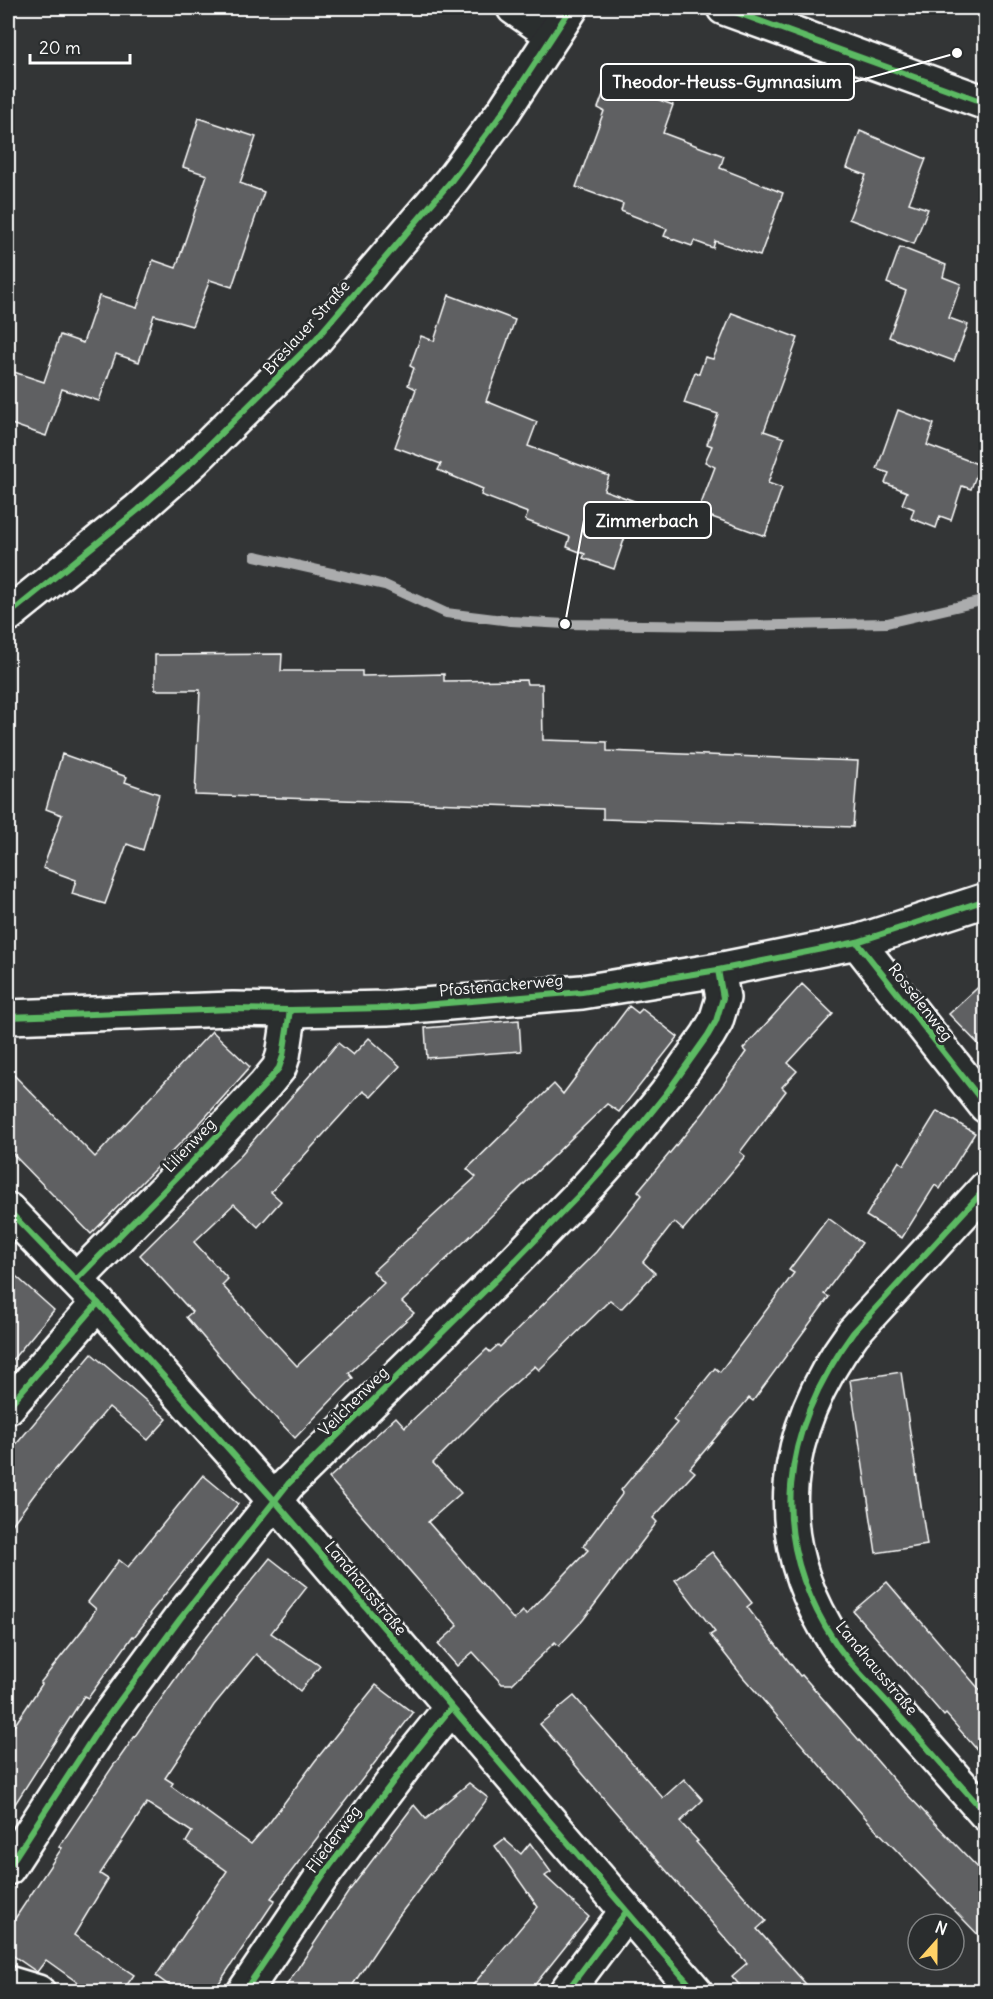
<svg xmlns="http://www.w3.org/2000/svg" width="993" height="1999" viewBox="0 0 993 1999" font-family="Delius,sans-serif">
  <rect width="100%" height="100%" fill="#333536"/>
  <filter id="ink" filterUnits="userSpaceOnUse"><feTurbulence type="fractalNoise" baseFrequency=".0167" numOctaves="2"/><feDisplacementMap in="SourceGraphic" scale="12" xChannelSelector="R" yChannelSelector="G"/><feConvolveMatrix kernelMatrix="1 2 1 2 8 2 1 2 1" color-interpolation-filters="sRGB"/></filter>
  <g filter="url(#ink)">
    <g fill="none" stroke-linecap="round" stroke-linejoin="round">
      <polyline stroke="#abacad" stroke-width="10" points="255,556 385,585 446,613 511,621 565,624 722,626 887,623 986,600"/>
    </g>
    <g fill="#5f6162" stroke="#fff" stroke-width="1.5">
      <polygon points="608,81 673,105 663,133 724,156 720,168 783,193 760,256 715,241 713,248 694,241 692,246 664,236 667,229 621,211 623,204 576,187 604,111 598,108"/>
      <polygon points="199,118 256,137 240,183 264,192 232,287 210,280 192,326 154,315 139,362 116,354 99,401 62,389 46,436 8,423 8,370 44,382 60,335 83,343 99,296 137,308 153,260 176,268 207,175 183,167"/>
      <polygon points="860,131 926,159 909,203 928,209 914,244 849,219 866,175 847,168"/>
      <polygon points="900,247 946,265 943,277 961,284 949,318 968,325 954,361 889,337 906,291 887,283"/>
      <polygon points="449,295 515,320 486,401 537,422 528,446 609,476 604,490 637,502 614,569 583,558 585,554 567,547 570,537 525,520 528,513 481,495 483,489 438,470 441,464 395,447 416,389 408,385 414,368 410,366 421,336 434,341"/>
      <polygon points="732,313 798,338 764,431 784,438 768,483 782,488 765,536 698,512 715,467 705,462 712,446 707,444 718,414 684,403 695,372 699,374 705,357 713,359"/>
      <polygon points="898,410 934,424 927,445 980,465 971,489 962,486 951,520 940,516 936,528 911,518 914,509 902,504 907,492 885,483 889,473 877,469"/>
      <polygon points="282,654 281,671 362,671 362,676 444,674 444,681 526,680 527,684 542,684 543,740 607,742 607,751 858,761 853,827 603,819 603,809 195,795 200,690 155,690 155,655"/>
      <polygon points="62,754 127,777 125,782 159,794 143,850 127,844 105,904 72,894 76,880 43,868 62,815 46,809"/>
      <polygon points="986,980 986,1052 949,1014"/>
      <polygon points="802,984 833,1014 788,1063 797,1071 782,1087 786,1091 740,1152 745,1156 683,1230 674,1222 643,1262 655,1273 621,1309 610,1300 539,1370 535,1366 497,1399 433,1463 461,1493 428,1522 514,1620 523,1611 526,1615 588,1550 583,1546 623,1493 621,1490 677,1423 673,1420 715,1368 720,1372 794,1273 789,1270 828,1218 862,1243 824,1294 829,1297 753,1401 749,1398 690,1468 695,1472 653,1518 657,1522 583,1620 559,1646 555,1642 512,1684 502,1684 473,1652 457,1666 438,1644 458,1626 329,1478 396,1417 405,1427 487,1349 490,1352 498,1345 500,1347 596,1252 642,1195 638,1191 704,1112 746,1052 743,1049"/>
      <polygon points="629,1006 638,1013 642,1009 678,1037 619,1112 607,1104 402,1302 414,1313 349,1373 353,1378 295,1438 238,1378 186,1317 192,1312 140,1255 237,1159 338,1043 353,1055 369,1038 400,1066 371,1097 363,1091 271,1192 281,1201 258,1227 234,1204 194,1242 228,1279 222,1285 297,1366 384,1283 373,1271 476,1177 467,1169 554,1084 563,1094"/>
      <polygon points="519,1020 521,1051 427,1058 425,1028"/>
      <polygon points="212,1031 250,1067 201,1122 91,1234 8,1149 8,1069 95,1157"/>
      <polygon points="937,1111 975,1133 940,1189 935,1185 902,1238 866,1216 899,1161 904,1165"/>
      <polygon points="8,1269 54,1310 8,1365"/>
      <polygon points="92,1354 167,1419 148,1440 109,1407 37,1491 8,1530 8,1454"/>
      <polygon points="901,1372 927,1545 876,1553 850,1380"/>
      <polygon points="203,1475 238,1504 149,1614 151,1615 134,1637 133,1636 88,1698 84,1696 8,1815 8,1735 42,1684 40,1683 83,1629 96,1609 88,1602 119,1560 128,1567"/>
      <polygon points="712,1552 752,1603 747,1607 800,1676 802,1675 900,1787 986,1876 986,1943 870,1823 743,1677 710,1635 715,1632 675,1580"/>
      <polygon points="270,1558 307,1587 271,1633 320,1666 300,1691 256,1654 214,1705 165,1778 173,1783 171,1786 251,1844 270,1822 315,1761 376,1685 413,1713 271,1898 275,1900 213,1992 178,1992 156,1976 227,1871 186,1842 192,1832 147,1803 100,1874 108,1879 74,1935 134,1975 122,1992 91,1992 46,1960 37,1972 8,1952 8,1929 62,1848 59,1847 115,1763 116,1763 197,1648"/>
      <polygon points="887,1582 986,1697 986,1760 946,1714 944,1716 853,1611"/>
      <polygon points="574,1696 663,1798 684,1779 703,1800 680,1822 698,1841 696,1842 766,1921 757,1929 813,1992 745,1992 732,1976 747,1963 637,1837 540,1724"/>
      <polygon points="469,1783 488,1798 398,1917 348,1992 282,1992 349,1891 414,1805 426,1819"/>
      <polygon points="504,1839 521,1854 530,1843 551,1872 545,1876 589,1917 529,1992 467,1992 538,1907 495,1846"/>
    </g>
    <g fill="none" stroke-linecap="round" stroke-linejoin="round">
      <defs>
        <g id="street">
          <polyline points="514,8 553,35"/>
          <polyline points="724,8 986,103"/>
          <polyline points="8,615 138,510 193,461 315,340 452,180 503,112 571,8"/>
          <polyline points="857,942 986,1106"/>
          <polyline points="8,1017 233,1009 290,1010 387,1008 582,992 718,970 857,942 986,900"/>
          <path d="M986 1188 853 1333C781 1431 766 1537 835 1642 848 1663 869 1682 886 1701 919 1738 952 1776 986 1814"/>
          <polyline points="8,1210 98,1303 275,1501 696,1992"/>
          <polyline points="76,1280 193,1161 265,1085 279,1068 283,1056 290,1010"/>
          <polyline points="8,1407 98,1303"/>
          <polyline points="8,1868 98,1730 180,1619 288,1484 516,1260 589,1185 624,1146 666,1094 708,1035 716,1021 723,998 718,970"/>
          <polyline points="8,1983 38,1992"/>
          <polyline points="244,1992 321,1878 416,1751 451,1708"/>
          <polyline points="566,1992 626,1912"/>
        </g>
      </defs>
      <use href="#street" stroke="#fff" stroke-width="38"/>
      <use href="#street" stroke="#2a2d2e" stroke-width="33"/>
      <defs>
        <g id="cycleway">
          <polyline points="724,8 986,103"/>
          <polyline points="8,615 138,510 193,461 315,340 452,180 503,112 571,8"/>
          <polyline points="857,942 986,1106"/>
          <polyline points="8,1017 233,1009 290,1010 387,1008 582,992 718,970 857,942 986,900"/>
          <path d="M986 1188 853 1333C781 1431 766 1537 835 1642 848 1663 869 1682 886 1701 919 1738 952 1776 986 1814"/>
          <polyline points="8,1210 98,1303 275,1501 696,1992"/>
          <polyline points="76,1280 193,1161 265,1085 279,1068 283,1056 290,1010"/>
          <polyline points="8,1407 98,1303"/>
          <polyline points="8,1868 98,1730 180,1619 288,1484 516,1260 589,1185 624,1146 666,1094 708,1035 716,1021 723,998 718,970"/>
          <polyline points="244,1992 321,1878 416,1751 451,1708"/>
          <polyline points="566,1992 626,1912"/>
        </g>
      </defs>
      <use href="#cycleway" stroke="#2a2d2e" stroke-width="10"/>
      <use href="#cycleway" stroke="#5cba63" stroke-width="6"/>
    </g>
  </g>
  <g text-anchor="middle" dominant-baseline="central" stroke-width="6" stroke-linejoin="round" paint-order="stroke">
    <g font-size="16" fill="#fff" stroke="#2a2d2e">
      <text transform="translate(306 327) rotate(-48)">Breslauer Straße</text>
      <text transform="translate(501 985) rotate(-5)">Pfostenackerweg</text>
      <text transform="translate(921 1002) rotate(52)">Rosselenweg</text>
      <text transform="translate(189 1145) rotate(-46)">Lilienweg</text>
      <text transform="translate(353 1401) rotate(-45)">Veilchenweg</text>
      <text transform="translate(366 1588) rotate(50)">Landhausstraße</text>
      <text transform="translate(877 1668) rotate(50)">Landhausstraße</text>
      <text transform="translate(333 1839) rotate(-53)">Fliederweg</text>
    </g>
  </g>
  <path fill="none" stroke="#fff" stroke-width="2" d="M957 53L854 82M565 624L584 520"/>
  <g fill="#fff" stroke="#2a2d2e" stroke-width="2">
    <circle cx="957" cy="53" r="6"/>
    <circle cx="565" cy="624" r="6"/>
  </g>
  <g fill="#2a2d2e" stroke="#fff" stroke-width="2">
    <rect x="601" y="64" width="253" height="36" rx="6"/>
    <rect x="584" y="502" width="127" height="36" rx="6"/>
  </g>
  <g font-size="18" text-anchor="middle" font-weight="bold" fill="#fff">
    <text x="727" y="88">Theodor-Heuss-Gymnasium</text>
    <text x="647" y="527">Zimmerbach</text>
  </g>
  <rect width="993" height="1999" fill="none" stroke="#2a2d2e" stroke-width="30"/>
  <rect x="15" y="15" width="963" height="1969" fill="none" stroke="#fff" stroke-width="2" filter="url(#ink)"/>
  <g transform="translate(936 1942) rotate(21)"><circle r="28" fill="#2a2d2e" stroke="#7f8182" stroke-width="1.5"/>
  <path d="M0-4.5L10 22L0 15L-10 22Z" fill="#ffd166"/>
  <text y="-9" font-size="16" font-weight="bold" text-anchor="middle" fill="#ffffff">N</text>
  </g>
  <path d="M30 54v9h100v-9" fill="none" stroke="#ffffff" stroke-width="3"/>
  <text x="39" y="54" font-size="18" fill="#ffffff" stroke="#2a2d2e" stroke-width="4.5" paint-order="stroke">20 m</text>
</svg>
